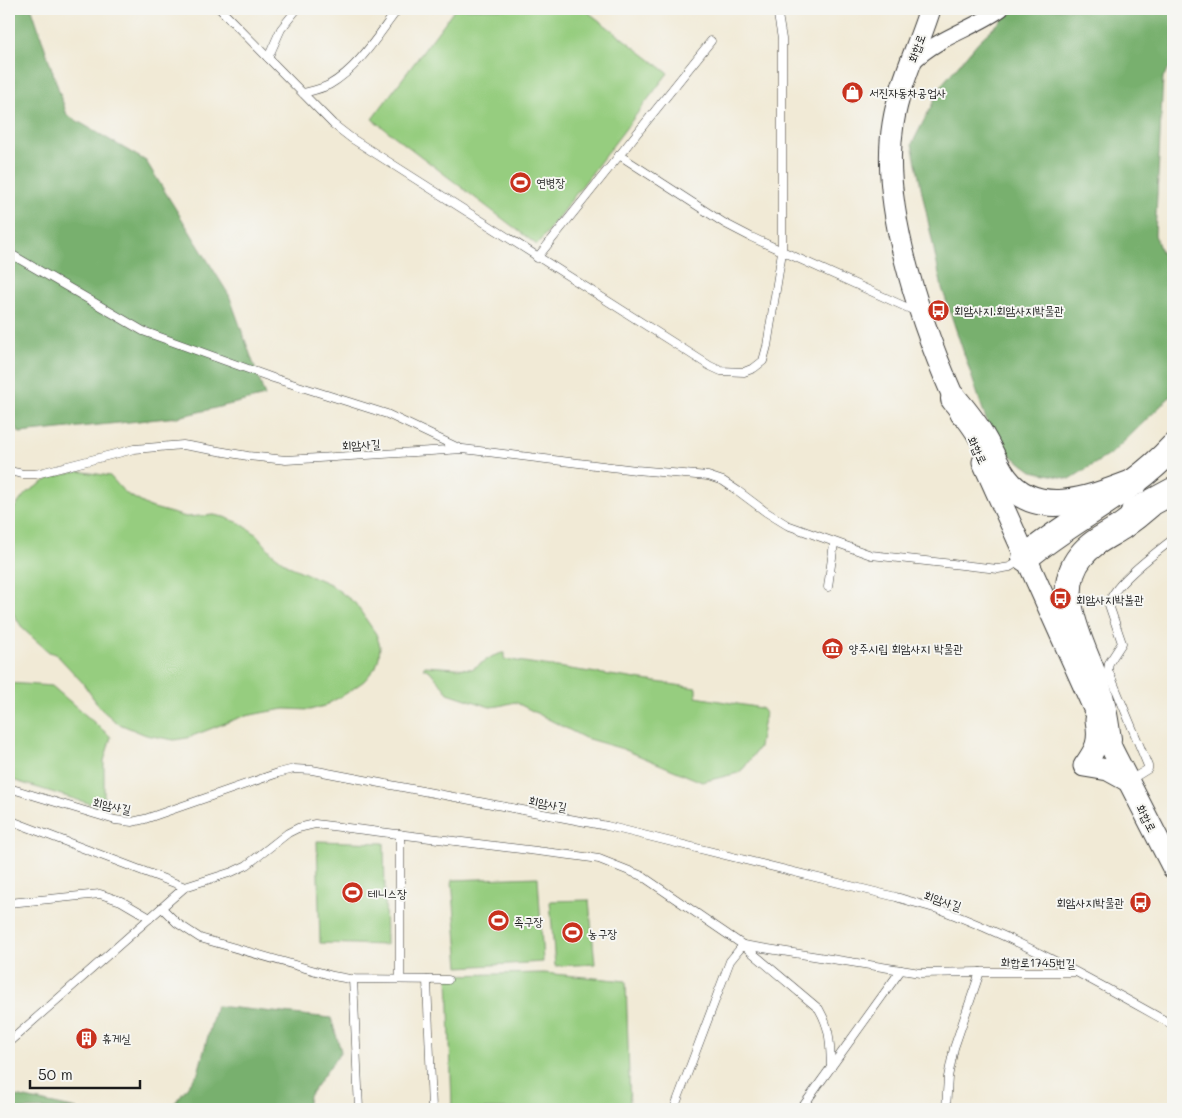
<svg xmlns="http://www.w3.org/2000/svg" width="1182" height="1118" viewBox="0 0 1182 1118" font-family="Mali,'Poor Story',sans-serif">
  <rect width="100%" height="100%" fill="#f6f6f2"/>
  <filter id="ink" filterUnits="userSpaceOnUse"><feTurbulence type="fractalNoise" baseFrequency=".02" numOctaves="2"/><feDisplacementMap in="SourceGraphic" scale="10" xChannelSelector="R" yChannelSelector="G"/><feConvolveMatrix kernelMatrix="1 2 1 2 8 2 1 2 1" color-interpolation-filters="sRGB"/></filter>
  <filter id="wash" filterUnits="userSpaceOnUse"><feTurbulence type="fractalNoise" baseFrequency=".0096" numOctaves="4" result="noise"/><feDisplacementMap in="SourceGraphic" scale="20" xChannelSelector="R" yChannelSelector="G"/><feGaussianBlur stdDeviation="1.12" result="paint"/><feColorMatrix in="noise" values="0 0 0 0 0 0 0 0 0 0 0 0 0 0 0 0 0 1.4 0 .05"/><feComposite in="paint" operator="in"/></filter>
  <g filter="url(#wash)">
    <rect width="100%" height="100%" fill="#f1ead6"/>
    <g fill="#96cd7f" stroke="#59744e">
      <polygon points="455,9 584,9 668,73 537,245 372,119"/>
      <polygon points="78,471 110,476 125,493 150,507 186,517 214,515 224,517 240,523 256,534 272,553 289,566 330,584 355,603 376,634 380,646 379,657 376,667 364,681 347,693 324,706 310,710 285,709 266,712 241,717 187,738 174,740 146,735 117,723 101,709 82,682 56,654 49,652 23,629 9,607 9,515 26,493 50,478"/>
      <polygon points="502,653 504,653 504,659 696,688 696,697 761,708 765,713 759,747 744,768 738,773 702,782 623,749 585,738 515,702 499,706 490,707 448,693 430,671 423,668 425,666 472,669 493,656"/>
      <polygon points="9,683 52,686 111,737 104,761 104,808 9,779"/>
      <polygon points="317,841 384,843 386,945 320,943"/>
      <polygon points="538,877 543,962 459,967 452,880"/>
      <polygon points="589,900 595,964 555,966 550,901"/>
      <polygon points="544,973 626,981 630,1109 452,1109 448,975"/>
    </g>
    <g fill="#78b06e" stroke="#4a6645">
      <polygon points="9,9 32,9 67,115 146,161 229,295 265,396 178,417 20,433 9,419"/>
      <polygon points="1014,9 1173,9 1173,63 1163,77 1155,235 1162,254 1173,266 1173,394 1112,453 1070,479 1032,471 994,443 942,288 912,144 943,83 979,41"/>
      <polygon points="216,1006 331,1018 341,1051 309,1096 307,1109 170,1109 198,1073"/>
      <polygon points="16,1096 77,1109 9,1109 9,1100"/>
    </g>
  </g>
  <g filter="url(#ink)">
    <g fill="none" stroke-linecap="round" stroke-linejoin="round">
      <defs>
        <g id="lane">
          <polyline points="220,9 333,124 351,138 710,366 721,371 744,372 754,368 763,361 767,346 782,252 782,39 777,9"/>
          <polyline points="268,58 281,29 297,9"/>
          <path d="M303 93C311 91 321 89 329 85 359 68 378 35 398 9"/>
          <polyline points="619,155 724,223 751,237 917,312"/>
          <polyline points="9,253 143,331 273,378 387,414 461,449"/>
          <polyline points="537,258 711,41"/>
          <polyline points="9,471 23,474 36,474 134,449 183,445 248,456 286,460 463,449 636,470 708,476 723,481 738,491 766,512 787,525 871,555 998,569 1010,567 1021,560"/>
          <polyline points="828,587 834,543"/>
          <path d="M1130 780 1148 769V766L1108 670 1109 663 1122 643 1109 605C1109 587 1158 551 1173 539"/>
          <path d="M9 788 115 820 132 822 145 819 278 773 294 769 312 770 607 826 896 897C912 902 928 906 944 911 1024 941 1099 984 1173 1025"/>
          <polyline points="9,820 185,887"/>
          <polyline points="9,903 100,894 121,901 150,918"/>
          <polyline points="162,908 177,923 200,938 333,976 350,979 448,980"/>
          <polyline points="353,979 359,1109"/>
          <polyline points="400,979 400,834"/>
          <polyline points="427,980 432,1109"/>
          <path d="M9 1042 185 887 232 872 247 865 288 833 298 828 315 824 578 856 599 859 642 876 743 945 819 1009C831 1030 830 1044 831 1068"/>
          <polyline points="674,1109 730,961 743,945 920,973 980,972"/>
          <polyline points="801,1109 901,970"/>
          <polyline points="946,1109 948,1077 954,1048 980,972 1074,972"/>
        </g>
        <path id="street" d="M913 62C938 37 973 29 1001 9"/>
        <g id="secondary">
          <path d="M930 9C918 47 899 85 893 124 879 210 925 336 961 414"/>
          <polyline points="983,462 1113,751 1173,868"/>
          <path d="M1096 720C1100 742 1096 749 1084 766L1108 770 1128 781"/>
        </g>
        <g id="highway">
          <path d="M954 399C965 412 975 424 983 439 991 452 996 467 1005 479 1037 522 1095 497 1135 482"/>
          <polyline points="1134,512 1173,491"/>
          <path d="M1025 558C1072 518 1131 493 1173 447"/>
          <path d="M1108 739C1105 720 1103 701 1096 683 1083 645 1051 593 1081 556 1092 542 1107 536 1121 527 1131 520 1140 513 1149 505"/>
        </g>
      </defs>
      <use href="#lane" stroke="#3c3b38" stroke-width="9"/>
      <use href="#street" stroke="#3c3b38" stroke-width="17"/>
      <use href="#secondary" stroke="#3c3b38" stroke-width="23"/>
      <use href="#highway" stroke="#3c3b38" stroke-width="28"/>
      <use href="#lane" stroke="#fff" stroke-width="8"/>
      <use href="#street" stroke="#fff" stroke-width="15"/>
      <use href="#secondary" stroke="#fff" stroke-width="21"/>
      <use href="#highway" stroke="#fff" stroke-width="26"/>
    </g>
  </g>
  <defs>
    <symbol id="shop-disc" viewBox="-11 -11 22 22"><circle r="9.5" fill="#c8321e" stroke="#f6f6f2"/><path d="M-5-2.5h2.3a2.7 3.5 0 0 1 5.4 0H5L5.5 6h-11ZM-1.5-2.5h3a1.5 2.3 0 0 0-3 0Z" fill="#fff"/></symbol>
    <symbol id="stadium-disc" viewBox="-11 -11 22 22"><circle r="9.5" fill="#c8321e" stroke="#f6f6f2"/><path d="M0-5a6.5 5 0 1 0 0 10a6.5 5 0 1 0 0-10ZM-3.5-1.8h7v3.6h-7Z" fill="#fff"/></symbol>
    <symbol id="bus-disc" viewBox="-11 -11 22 22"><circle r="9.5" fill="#c8321e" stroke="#f6f6f2"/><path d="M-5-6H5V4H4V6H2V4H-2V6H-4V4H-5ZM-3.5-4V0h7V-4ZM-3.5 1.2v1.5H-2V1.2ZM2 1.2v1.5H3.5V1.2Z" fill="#fff"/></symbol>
    <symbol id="museum-disc" viewBox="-11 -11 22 22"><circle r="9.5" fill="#c8321e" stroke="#f6f6f2"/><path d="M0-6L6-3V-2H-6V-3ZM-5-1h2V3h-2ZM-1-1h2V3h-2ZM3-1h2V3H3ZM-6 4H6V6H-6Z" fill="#fff"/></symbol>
    <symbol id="building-disc" viewBox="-11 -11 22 22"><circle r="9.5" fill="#c8321e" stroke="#f6f6f2"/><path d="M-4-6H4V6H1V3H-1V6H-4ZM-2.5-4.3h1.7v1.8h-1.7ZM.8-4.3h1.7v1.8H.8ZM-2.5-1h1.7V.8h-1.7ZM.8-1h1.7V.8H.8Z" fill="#fff"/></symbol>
  </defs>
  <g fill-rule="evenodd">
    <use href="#shop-disc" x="840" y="80" width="25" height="25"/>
    <use href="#stadium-disc" x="508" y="170" width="25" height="25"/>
    <use href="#bus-disc" x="926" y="298" width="25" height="25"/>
    <use href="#bus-disc" x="1048" y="586" width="25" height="25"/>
    <use href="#museum-disc" x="820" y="636" width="25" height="25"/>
    <use href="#stadium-disc" x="340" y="880" width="25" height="25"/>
    <use href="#bus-disc" x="1128" y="890" width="25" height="25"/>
    <use href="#stadium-disc" x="486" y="908" width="25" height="25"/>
    <use href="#stadium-disc" x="560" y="920" width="25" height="25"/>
    <use href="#building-disc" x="74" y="1026" width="25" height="25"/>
  </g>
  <g text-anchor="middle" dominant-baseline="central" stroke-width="4" stroke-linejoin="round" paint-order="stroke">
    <g font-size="12" fill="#1c1c1c" stroke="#f6f6f2">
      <text transform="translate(916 48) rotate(-70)">화합로</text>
      <text transform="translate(361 444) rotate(-3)">회암사길</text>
      <text transform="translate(978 450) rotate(65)">화합로</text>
      <text transform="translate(548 803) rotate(11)">회암사길</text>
      <text transform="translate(112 805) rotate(12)">회암사길</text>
      <text transform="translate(1147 818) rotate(63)">화합로</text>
      <text transform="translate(943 900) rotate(19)">회암사길</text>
      <text transform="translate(1038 962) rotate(1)">화합로1745번길</text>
    </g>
    <g font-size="12" fill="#1c1c1c" stroke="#f6f6f2" text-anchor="start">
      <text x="869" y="92">서진자동차공업사</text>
      <text x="536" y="182">연병장</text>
      <text x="954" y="310">회암사지.회암사지박물관</text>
      <text x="1076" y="599">회암사지박불관</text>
      <text x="849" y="648">양주시립 회암사지 박물관</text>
      <text x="368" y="893">테니스장</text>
      <text x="1124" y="902" text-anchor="end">회암사지박물관</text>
      <text x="514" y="921">족구장</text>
      <text x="588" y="933">농구장</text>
      <text x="102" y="1038">휴게실</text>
    </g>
  </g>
  <rect width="1182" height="1118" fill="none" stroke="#f6f6f2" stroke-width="30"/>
  <path d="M30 1080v8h110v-8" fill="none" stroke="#1c1c1c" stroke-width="2.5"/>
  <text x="38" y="1080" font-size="15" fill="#1c1c1c" stroke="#f6f6f2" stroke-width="4" paint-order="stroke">50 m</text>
</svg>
